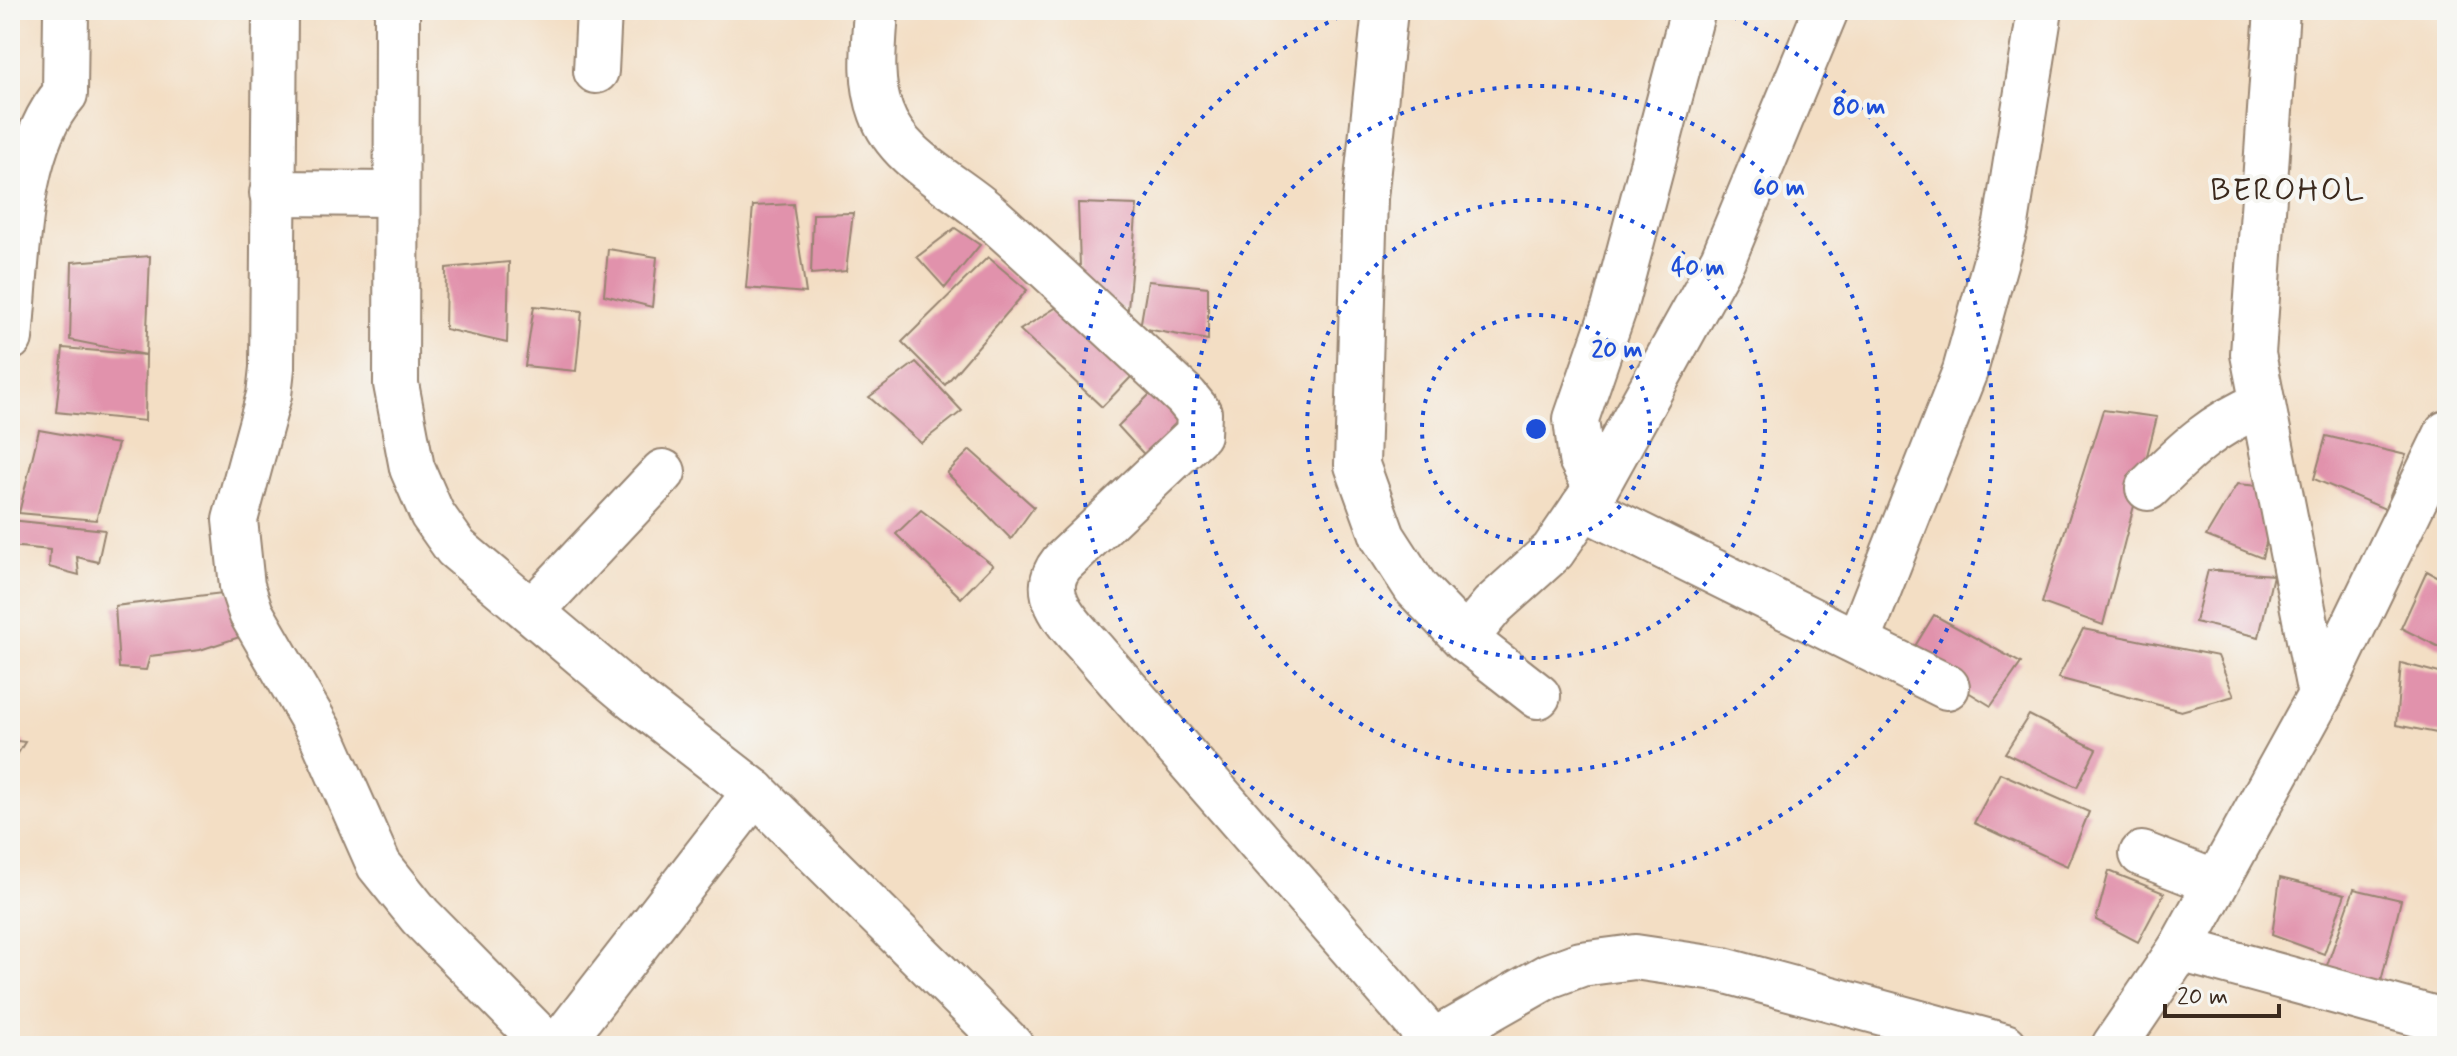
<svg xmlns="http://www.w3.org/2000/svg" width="2457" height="1056" viewBox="0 0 2457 1056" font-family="Mynerve,sans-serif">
  <rect width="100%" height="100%" fill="#f6f6f2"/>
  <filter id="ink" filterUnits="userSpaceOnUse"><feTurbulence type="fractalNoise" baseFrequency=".0125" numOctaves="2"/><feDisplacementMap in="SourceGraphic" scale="16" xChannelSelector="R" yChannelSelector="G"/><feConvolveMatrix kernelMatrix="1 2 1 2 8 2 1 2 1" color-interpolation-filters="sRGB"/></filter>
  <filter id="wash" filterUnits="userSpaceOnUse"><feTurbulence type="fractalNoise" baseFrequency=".006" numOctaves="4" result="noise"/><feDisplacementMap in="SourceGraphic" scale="32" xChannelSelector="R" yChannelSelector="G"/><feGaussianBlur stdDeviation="1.8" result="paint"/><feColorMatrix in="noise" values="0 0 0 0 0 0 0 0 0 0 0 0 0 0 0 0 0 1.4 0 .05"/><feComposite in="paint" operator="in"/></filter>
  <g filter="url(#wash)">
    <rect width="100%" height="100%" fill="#f3dec4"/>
    <g id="blocks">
      <g fill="#e192ac">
        <polygon points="1078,203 1137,205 1128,309 1081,299"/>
        <polygon points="793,204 806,293 746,288 753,206"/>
        <polygon points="853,213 846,271 811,274 813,214"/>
        <polygon points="955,228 980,245 945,288 917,257"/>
        <polygon points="608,249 657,257 652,307 604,295"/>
        <polygon points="150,256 146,355 70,340 72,262"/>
        <polygon points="988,257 1027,290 945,385 902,342"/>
        <polygon points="509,262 507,343 445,329 446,268"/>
        <polygon points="1148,281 1208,287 1208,340 1140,328"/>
        <polygon points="534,306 582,311 576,371 525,366"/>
        <polygon points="1057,307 1132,376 1102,407 1020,330"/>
        <polygon points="63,348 146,355 145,421 56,412"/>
        <polygon points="916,362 962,411 921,443 869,397"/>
        <polygon points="1153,391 1190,429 1151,462 1118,426"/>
        <polygon points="2103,410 2157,417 2103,625 2042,603"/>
        <polygon points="39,430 118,444 96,520 19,513"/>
        <polygon points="2326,436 2406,455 2385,509 2314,479"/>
        <polygon points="970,450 1034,507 1011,539 947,473"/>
        <polygon points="2237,484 2280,488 2262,558 2206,536"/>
        <polygon points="921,510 993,565 961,598 896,534"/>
        <polygon points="10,520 105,530 98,562 77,557 79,575 49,567 50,550 10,546"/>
        <polygon points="2208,570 2273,575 2259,637 2195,622"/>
        <polygon points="2427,571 2447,582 2447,651 2401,628"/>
        <polygon points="239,591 255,632 200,650 150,656 146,670 119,668 115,606"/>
        <polygon points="1934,615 2021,663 1991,706 1909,656"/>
        <polygon points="2083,629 2218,656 2234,696 2181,711 2058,678"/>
        <polygon points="2401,663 2447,675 2447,735 2396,725"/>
        <polygon points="2029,715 2096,749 2077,787 2005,753"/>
        <polygon points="10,740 25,742 10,766"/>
        <polygon points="2000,773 2089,812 2067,866 1974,823"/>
        <polygon points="2109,871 2164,893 2138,942 2096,920"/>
        <polygon points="2280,878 2345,894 2324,954 2272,935"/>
        <polygon points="2354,889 2401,900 2377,998 2326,968"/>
      </g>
    </g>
  </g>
  <g filter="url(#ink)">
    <use href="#blocks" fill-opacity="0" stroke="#978471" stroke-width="2"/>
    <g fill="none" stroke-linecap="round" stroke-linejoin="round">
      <defs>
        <g id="minor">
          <polyline points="275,10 272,368 269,395 235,520 242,586 251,613 321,734 379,865 420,916 548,1046"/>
          <polyline points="397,10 396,384 412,468 432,514 456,548 629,694 755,792 1011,1046"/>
          <path d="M876 10C874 44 869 80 881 112 898 160 955 184 990 216 1056 275 1121 336 1186 397L1199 413 1198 434 1062 563C1035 596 1074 628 1096 654L1433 1041"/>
          <polyline points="1385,10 1365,198 1357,465 1383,537 1416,588 1465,639 1538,696"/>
          <polyline points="596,71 599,10"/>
          <polyline points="272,193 394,194"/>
          <path d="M10 338C18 265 15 149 65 94L66 10"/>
          <polyline points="1596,488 1581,459 1576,419 1614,309 1693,10"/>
          <path d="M2148 488C2186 450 2212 425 2262 404"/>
          <polyline points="1583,507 1947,687"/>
          <polyline points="532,611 663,472"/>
          <polyline points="1465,639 1493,605 1553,551 1596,488 1723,259 1826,10"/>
          <polyline points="1858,642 1965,371 2006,224 2040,10"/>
          <polyline points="2320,695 2447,433"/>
          <polyline points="2142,854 2216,883"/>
          <polyline points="2180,949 2447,1022"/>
          <polyline points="558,1046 755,792"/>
          <polyline points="1425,1046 1548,976 1581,964 1635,957 1723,970 2005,1046"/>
          <polyline points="2114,1046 2180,949 2320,695 2253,354 2277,10"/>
        </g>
      </defs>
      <use href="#minor" stroke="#978471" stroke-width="48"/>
      <use href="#minor" stroke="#fff" stroke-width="44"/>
    </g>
  </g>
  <g fill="none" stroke="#1d4ed8" stroke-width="4" stroke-dasharray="4 8">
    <circle cx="1536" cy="429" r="114"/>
    <circle cx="1536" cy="429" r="229"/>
    <circle cx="1536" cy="429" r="343"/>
    <path d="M1722 12A457 457 0 1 1 1350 12"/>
  </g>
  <g text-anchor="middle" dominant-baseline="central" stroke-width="8" stroke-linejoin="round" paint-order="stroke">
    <g font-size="32" letter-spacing="2" fill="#3b2a1e" stroke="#f6f6f2">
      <text x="2288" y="191">BEROHOL</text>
    </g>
  </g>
  <circle cx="1536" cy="429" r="12" fill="#1d4ed8" stroke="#f6f6f2" stroke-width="4"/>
  <g font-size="24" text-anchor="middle" font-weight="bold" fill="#1d4ed8" stroke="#f6f6f2" stroke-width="8" stroke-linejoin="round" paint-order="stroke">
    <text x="1859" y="114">80 m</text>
    <text x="1779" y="195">60 m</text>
    <text x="1698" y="275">40 m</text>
    <text x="1617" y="357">20 m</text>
  </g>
  <rect width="2457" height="1056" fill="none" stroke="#f6f6f2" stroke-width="40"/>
  <path d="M2165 1004v12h114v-12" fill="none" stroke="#3b2a1e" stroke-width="4"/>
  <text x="2177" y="1004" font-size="24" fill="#3b2a1e" stroke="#f6f6f2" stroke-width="6" paint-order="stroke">20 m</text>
</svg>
